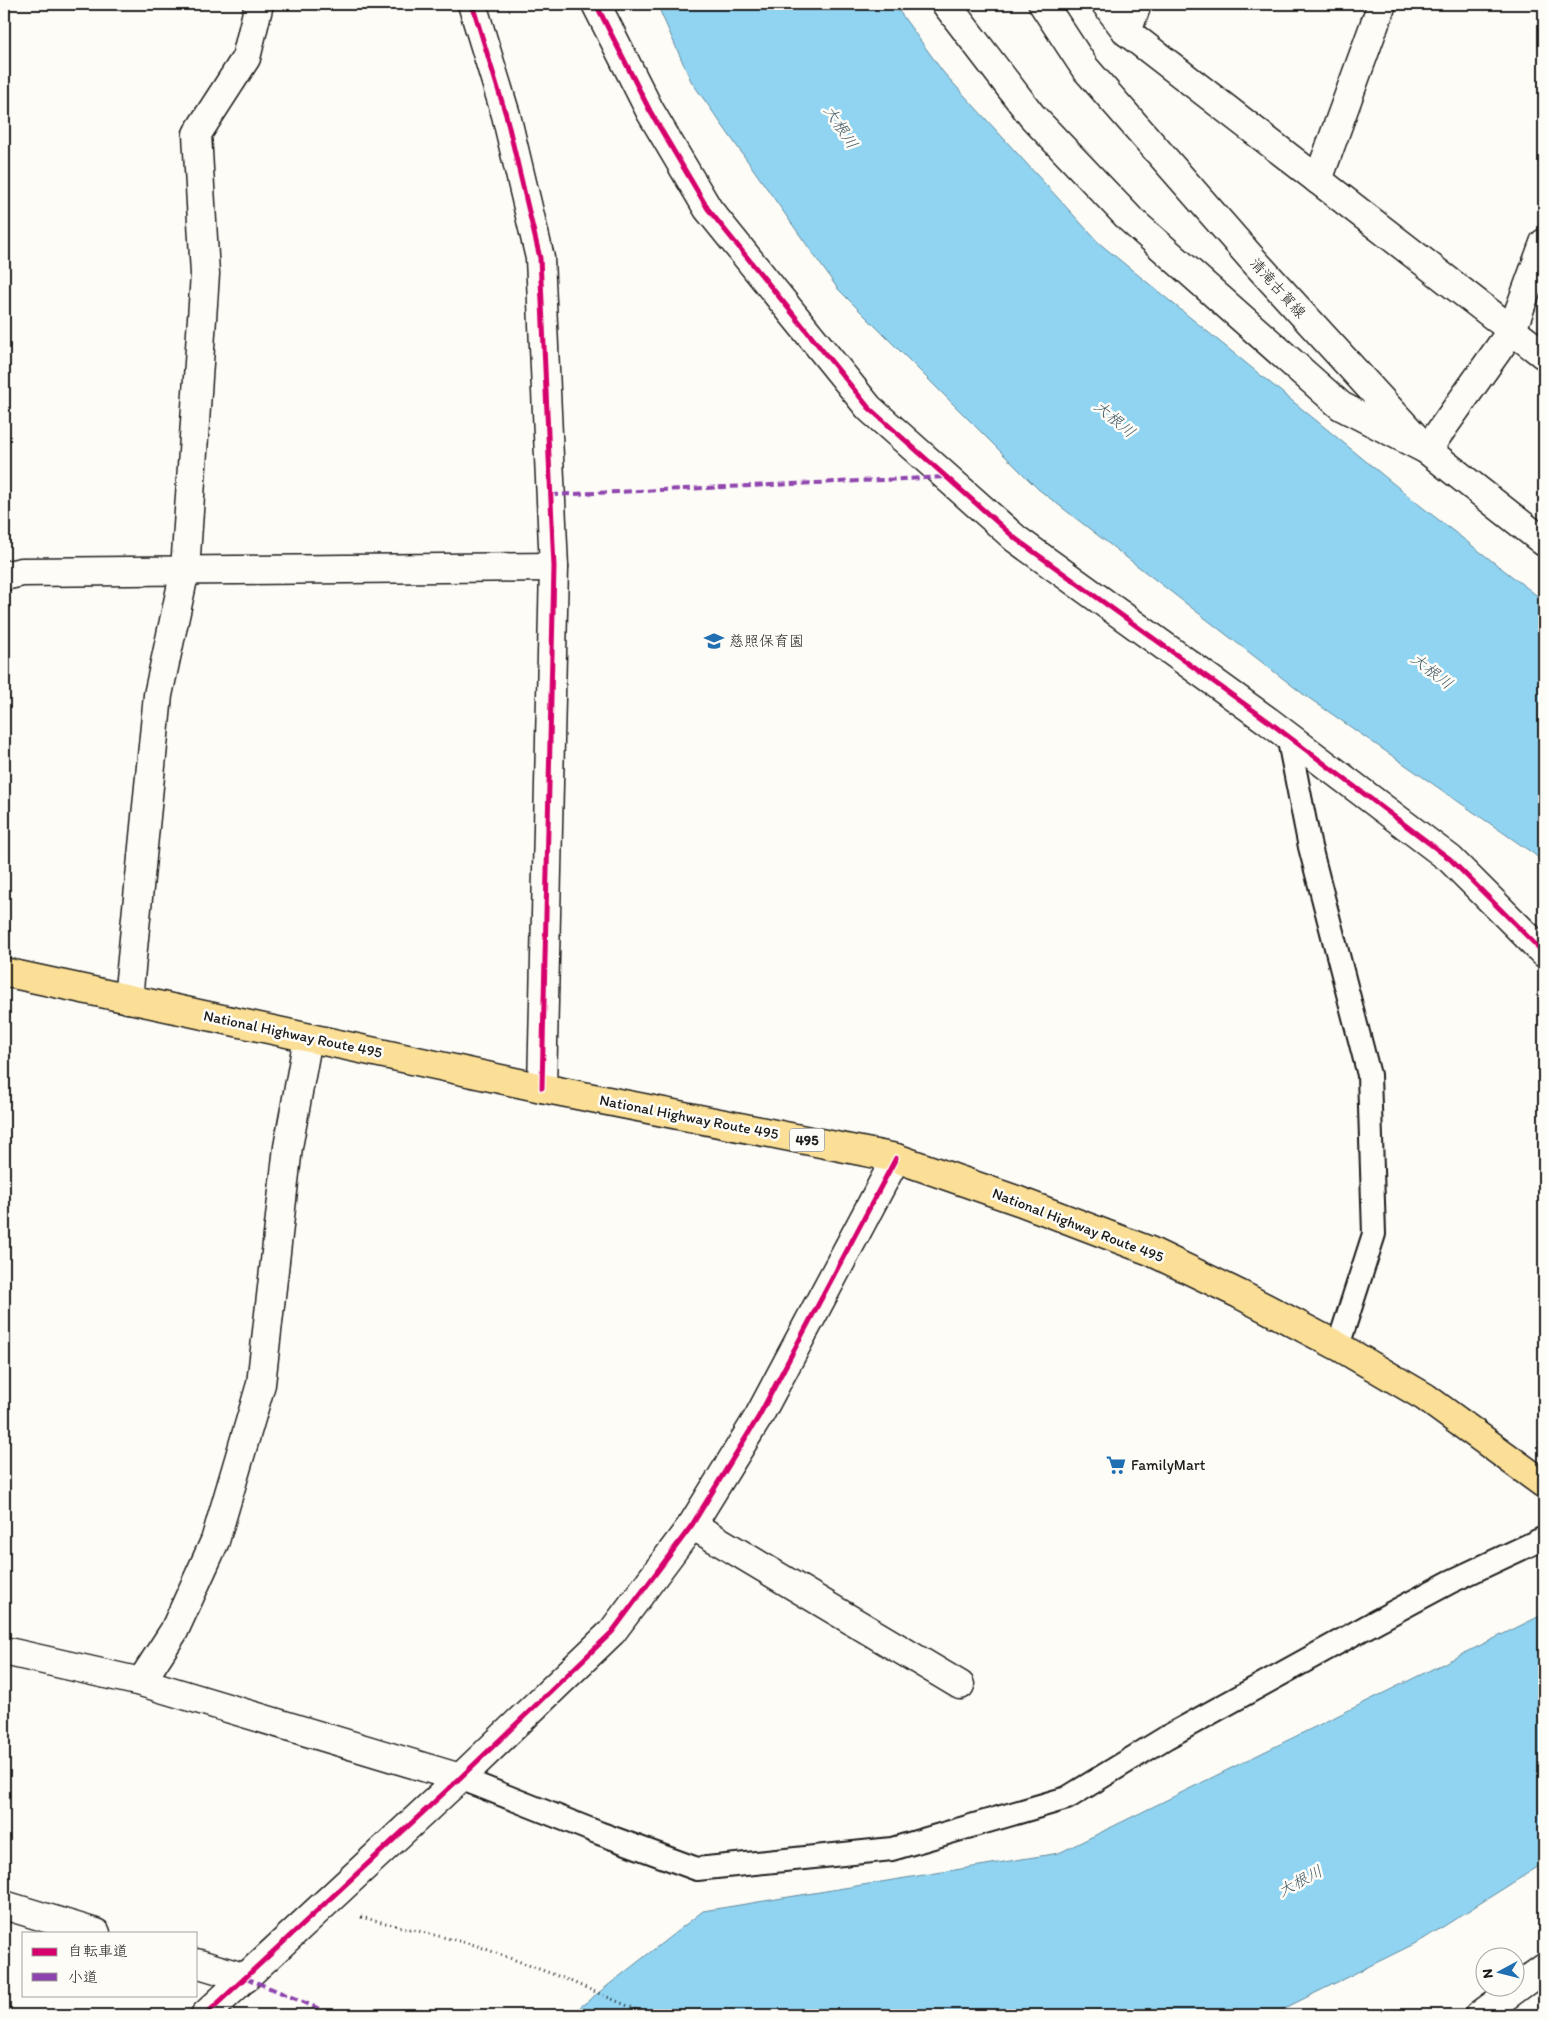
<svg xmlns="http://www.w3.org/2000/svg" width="1548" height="2019" viewBox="0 0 1548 2019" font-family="Itim,'Klee One',sans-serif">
  <rect width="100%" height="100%" fill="#fdfcf7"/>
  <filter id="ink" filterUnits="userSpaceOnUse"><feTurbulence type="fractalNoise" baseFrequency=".02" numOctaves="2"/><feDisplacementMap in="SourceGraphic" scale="10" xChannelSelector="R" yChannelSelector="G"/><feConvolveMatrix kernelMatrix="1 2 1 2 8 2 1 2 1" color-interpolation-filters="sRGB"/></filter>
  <g filter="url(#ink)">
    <g fill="#90d4f2" stroke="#628a9c">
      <polygon points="657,4 894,4 943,72 1099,243 1422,507 1544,601 1544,864 1534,854 1303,694 1038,489 838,289 691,81"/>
      <polygon points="1544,1614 1544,1863 1422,1940 1271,2015 570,2015 703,1911 1059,1853"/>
    </g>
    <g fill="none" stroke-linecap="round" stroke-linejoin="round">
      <defs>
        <g id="service">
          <polyline points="1288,736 1310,847 1369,1075 1374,1234 1338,1346"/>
          <polyline points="460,1778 599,1833 697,1869 892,1849 1067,1798 1167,1737 1377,1621 1450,1582 1544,1538"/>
        </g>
        <g id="minor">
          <polyline points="472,4 506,115 540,258 554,567 542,1088"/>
          <polyline points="596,4 650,111 708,209 869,408 1016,539 1268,721 1450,859 1544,953"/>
          <polyline points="946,4 1032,116 1130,219 1341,406 1427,450 1512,330 1544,243"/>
          <polyline points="1106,4 1127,32 1544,355"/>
          <polyline points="1127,32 1137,4"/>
          <polyline points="1318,180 1382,4"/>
          <polyline points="4,576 22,572 554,567"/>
          <polyline points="128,999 158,695 185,570 205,274 197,134 246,58 259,4"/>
          <polyline points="692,1525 960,1685"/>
          <polyline points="4,1651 141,1682 460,1778"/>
          <polyline points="141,1682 174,1631 215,1541 261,1384 288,1147 308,1038"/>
          <polyline points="4,1905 96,1933"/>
          <polyline points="196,1963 246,1978"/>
          <polyline points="1480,2015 1544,1968"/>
        </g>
        <polyline id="tertiary" points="205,2015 460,1778 612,1632 692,1525 759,1416 896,1158"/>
        <polyline id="secondary" points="1043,4 1085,68 1254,261 1427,450 1544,542"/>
        <polyline id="trunk" points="4,972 542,1088 896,1158 1019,1201 1150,1251 1239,1294 1338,1346 1425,1397 1544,1484"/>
      </defs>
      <use href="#service" stroke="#1c1c1c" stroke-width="26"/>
      <use href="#minor" stroke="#1c1c1c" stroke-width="31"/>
      <use href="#tertiary" stroke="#1c1c1c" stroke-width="31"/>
      <use href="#secondary" stroke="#1c1c1c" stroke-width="31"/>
      <use href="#trunk" stroke="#1c1c1c" stroke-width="31"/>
      <polyline stroke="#1c1c1c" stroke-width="3" stroke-dasharray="1 4" stroke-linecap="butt" points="361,1917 475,1945 563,1978 649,2015"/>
      <use href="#service" stroke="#fdfcf7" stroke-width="22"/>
      <use href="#minor" stroke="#fdfcf7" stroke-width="28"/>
      <use href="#tertiary" stroke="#fdfcf7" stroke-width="28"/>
      <use href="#secondary" stroke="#fdfcf7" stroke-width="28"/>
      <use href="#trunk" stroke="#fbdf96" stroke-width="28"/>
      <g stroke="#8e44ad" stroke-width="4" stroke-dasharray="8 4" stroke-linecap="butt">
        <polyline points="551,495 947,477"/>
        <polyline points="246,1978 334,2015"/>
      </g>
      <defs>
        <g id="cycleway">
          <polyline points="472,4 506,115 540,258 554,567 542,1088"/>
          <polyline points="596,4 650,111 708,209 869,408 1016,539 1268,721 1450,859 1544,953"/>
          <polyline points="205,2015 460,1778 612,1632 692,1525 759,1416 896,1158"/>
        </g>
      </defs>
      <use href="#cycleway" stroke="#fdfcf7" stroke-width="8"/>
      <use href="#cycleway" stroke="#d6006c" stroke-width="5"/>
    </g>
  </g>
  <defs>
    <symbol id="school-bare" viewBox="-9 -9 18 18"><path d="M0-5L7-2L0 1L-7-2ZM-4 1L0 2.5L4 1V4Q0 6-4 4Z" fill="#1f6fb2" stroke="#fdfcf7" stroke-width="2.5" paint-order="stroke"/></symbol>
    <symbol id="supermarket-bare" viewBox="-9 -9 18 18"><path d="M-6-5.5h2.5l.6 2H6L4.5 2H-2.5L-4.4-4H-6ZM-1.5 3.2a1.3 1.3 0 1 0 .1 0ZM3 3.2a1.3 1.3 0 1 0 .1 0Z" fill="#1f6fb2" stroke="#fdfcf7" stroke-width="2.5" paint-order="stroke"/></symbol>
  </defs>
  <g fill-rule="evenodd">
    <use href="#school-bare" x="700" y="627" width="28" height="28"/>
    <use href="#supermarket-bare" x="1102" y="1451" width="28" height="28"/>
  </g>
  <g text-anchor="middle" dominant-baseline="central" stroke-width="5" stroke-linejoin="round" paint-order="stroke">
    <rect fill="#fdfcf7" stroke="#605f5e" stroke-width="1" x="789.5" y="1128.5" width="35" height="23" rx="4"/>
    <g font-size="14" font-weight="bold" fill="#1c1c1c">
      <text x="807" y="1140">495</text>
    </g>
    <g font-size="15" fill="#1c1c1c" stroke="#fdfcf7">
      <text transform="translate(1278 288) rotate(48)">清滝古賀線</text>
      <text transform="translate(293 1034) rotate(12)">National Highway Route 495</text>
      <text transform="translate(689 1117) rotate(11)">National Highway Route 495</text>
      <text transform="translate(1078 1225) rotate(21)">National Highway Route 495</text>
    </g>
    <g font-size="15" fill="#1c1c1c" stroke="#fdfcf7" text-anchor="start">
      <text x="729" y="641">慈照保育園</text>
      <text x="1131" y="1465">FamilyMart</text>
    </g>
    <g font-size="16" font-style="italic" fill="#455c67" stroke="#fdfcf7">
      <text transform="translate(841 127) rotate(57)">大根川</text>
      <text transform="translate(1115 419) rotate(40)">大根川</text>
      <text transform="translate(1432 671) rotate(38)">大根川</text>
      <text transform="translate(1300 1881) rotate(-28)">大根川</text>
    </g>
  </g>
  <rect width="1548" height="2019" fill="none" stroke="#fdfcf7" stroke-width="20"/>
  <rect x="10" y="10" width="1528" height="1999" fill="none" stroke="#1c1c1c" stroke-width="2" filter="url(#ink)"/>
  <rect x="22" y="1932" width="175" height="65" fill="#fdfcf7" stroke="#a3a29f"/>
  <rect x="32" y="1948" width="25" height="8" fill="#d6006c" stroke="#a3a29f"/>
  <text x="68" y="1956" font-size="15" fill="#1c1c1c">自転車道</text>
  <rect x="32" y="1973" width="25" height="8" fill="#8e44ad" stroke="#a3a29f"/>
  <text x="68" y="1982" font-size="15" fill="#1c1c1c">小道</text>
  <g transform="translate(1500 1972) rotate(263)"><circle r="24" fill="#fdfcf7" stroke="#a3a29f"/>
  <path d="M0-4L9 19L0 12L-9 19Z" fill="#1f6fb2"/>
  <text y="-8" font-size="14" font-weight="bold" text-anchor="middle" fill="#1c1c1c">N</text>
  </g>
</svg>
